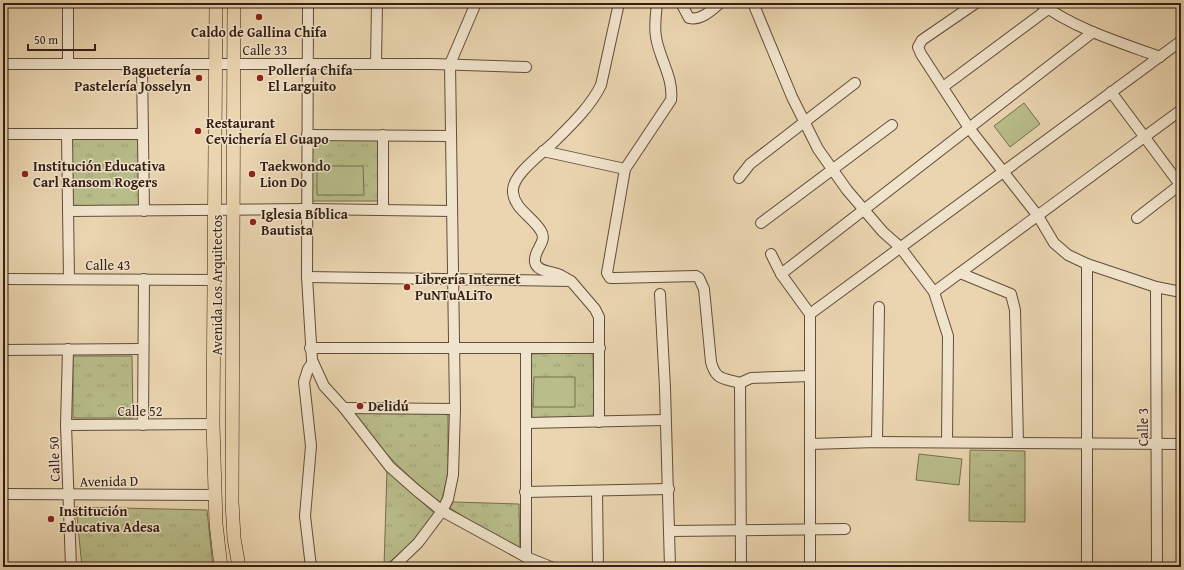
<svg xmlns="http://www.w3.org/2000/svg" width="1184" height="570" viewBox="0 0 1184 570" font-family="'Gentium Book Plus',serif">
  <defs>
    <pattern id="grass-tufts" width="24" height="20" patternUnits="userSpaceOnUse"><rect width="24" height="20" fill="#b8bd8a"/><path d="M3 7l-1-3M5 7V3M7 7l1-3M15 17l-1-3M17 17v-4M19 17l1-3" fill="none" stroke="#9fa276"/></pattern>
  </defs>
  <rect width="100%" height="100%" fill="#ead5b0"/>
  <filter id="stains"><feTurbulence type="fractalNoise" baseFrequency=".005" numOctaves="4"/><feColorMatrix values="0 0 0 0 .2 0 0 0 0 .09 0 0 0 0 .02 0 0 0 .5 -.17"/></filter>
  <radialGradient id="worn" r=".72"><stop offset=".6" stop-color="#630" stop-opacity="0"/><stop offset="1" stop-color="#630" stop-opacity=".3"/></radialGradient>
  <g fill="url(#grass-tufts)" stroke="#766e4e">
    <polygon points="67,134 143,134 141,206 71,207"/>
    <polygon points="378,137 378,201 311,201 313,138"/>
    <polygon points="593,352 594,417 532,418 531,354"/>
    <polygon points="73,356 132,356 133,418 73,418"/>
    <path d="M349 411H448V474L441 503C404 474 378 447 349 411Z"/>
    <polygon points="970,450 1025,451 1025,522 969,521"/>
    <polygon points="387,470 435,514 410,544 384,567"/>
    <polygon points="453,502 519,504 520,550 488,532 450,508"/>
    <polygon points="76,507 207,510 213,567 82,567"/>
  </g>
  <g fill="#b8bd8a" stroke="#766e4e">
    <polygon points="1024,103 1040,124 1010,147 994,126"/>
    <polygon points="317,166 363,166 364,195 317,195"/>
    <polygon points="534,377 575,377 575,407 533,407"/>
    <polygon points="919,454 962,459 959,485 916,480"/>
  </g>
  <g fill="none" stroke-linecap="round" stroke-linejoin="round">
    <defs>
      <g id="minor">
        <polyline points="68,3 68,64"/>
        <polyline points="308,3 307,277 312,360 324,386 344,408 390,467 416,490 442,511 526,557 551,567"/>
        <path d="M657 3C656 14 654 26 656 37 659 58 674 78 671 100L625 169 607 273 610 278H615L696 276 699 278 704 289 711 362C716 381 724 378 740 383L751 378 810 376"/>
        <path d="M681 3 689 18C701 21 712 10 720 3"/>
        <polyline points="753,3 792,97 818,149 847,190 883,232 900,247 934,292 948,336 947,442"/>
        <polyline points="976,3 922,40 918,47 921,54 969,128 1038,216 1054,243 1068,255 1087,264 1156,287 1181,292"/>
        <path d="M1040 3C1075 29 1119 42 1160 57"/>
        <polyline points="3,64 433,64 526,67"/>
        <polyline points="376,64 377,3"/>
        <polyline points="142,65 144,211"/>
        <polyline points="943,87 1048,9"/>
        <polyline points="1111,92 1181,186"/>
        <polyline points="3,134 143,134"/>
        <polyline points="67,134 69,279"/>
        <polyline points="307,135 451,136"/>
        <polyline points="383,135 383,210"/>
        <polyline points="543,151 625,169"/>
        <polyline points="739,178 750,164 855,83"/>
        <polyline points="68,211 307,209 452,211"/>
        <polyline points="1137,218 1181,184"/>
        <polyline points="761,223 892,125"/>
        <polyline points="771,254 781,274 810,314 810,567"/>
        <polyline points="960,273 1011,294 1015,310 1018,443"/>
        <polyline points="781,274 1093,32"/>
        <polyline points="307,277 571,281 595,309 599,317 599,422"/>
        <polyline points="3,279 213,280"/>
        <path d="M569 280C565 278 562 275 558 274 551 271 537 272 535 262 533 250 548 242 541 231 533 217 514 209 513 192 511 175 544 152 555 141 571 125 591 106 601 85L619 3"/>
        <polyline points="1156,287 1157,567"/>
        <polyline points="934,292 1181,110"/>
        <polyline points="660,294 665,388 670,567"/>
        <polyline points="810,314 1181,41"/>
        <polyline points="310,348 600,348"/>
        <polyline points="526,348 526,557"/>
        <polyline points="68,349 66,425 71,567"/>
        <polyline points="3,350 143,349"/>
        <polyline points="740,383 741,567"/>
        <polyline points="344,408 455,409"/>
        <polyline points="526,423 665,420"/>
        <polyline points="66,425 213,424"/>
        <polyline points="143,425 144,279"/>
        <polyline points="877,442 879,307"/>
        <polyline points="810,444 877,442 1181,444"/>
        <polyline points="597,491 598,567"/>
        <polyline points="525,492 669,489"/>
        <polyline points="3,494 216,495"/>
        <polyline points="670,531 845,529"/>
        <polyline points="311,567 305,516 311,446 304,382 308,369 313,362"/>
        <polyline points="393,567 418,543 442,511 448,499 453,475 455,409 450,64 476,3"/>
        <polyline points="1087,567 1087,264"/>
      </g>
      <g id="major">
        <polyline points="216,3 213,424 216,524 221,567"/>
        <polyline points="234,3 232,502 234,538 239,567"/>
      </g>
    </defs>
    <use href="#minor" stroke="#624c3a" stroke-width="12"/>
    <use href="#major" stroke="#351e13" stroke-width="14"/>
    <use href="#minor" stroke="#f1e4cc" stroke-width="10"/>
    <use href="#major" stroke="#ead5b0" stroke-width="13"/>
  </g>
  <g fill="#8f2418" stroke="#f1e4cc" stroke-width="1.5">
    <circle cx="259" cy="17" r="4"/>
    <circle cx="199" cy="78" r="4"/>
    <circle cx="260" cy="78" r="4"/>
    <circle cx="198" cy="131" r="4"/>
    <circle cx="25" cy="174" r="4"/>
    <circle cx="252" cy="174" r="4"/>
    <circle cx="253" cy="222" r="4"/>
    <circle cx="407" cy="287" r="4"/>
    <circle cx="360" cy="406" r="4"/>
    <circle cx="51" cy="519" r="4"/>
  </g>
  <g text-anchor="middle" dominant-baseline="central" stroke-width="3" stroke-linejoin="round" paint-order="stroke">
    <g font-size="14" font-weight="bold" fill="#351e13" stroke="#f1e4cc" text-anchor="start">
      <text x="259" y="32" text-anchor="middle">Caldo de Gallina Chifa</text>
      <text x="191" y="70" text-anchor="end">Baguetería<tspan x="191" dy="16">Pastelería Josselyn</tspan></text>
      <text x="268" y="70">Pollería Chifa<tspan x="268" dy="16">El Larguito</tspan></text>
      <text x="206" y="123">Restaurant<tspan x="206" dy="16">Cevichería El Guapo</tspan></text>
      <text x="33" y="166">Institución Educativa<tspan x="33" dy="16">Carl Ransom Rogers</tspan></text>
      <text x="260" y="166">Taekwondo<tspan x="260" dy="16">Lion Do</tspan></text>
      <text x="261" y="214">Iglesia Bíblica<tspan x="261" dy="16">Bautista</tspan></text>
      <text x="415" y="279">Librería Internet<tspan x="415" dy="16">PuNTuALiTo</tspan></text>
      <text x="368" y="406">Delidú</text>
      <text x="59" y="511">Institución<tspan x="59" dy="16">Educativa Adesa</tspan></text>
    </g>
    <g font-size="14" fill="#351e13" stroke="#f1e4cc">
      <text x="265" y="50">Calle 33</text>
      <text x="108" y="265">Calle 43</text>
      <text transform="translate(217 285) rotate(-90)">Avenida Los Arquitectos</text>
      <text x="140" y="411">Calle 52</text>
      <text transform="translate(1143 427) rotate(-90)">Calle 3</text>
      <text transform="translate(54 459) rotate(-92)">Calle 50</text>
      <text transform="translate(109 481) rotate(-1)">Avenida D</text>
    </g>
  </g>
  <rect width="1184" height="570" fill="none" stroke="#ead5b0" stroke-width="16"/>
  <rect x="4" y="4" width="1176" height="562" fill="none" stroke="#351e13" stroke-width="2"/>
  <rect x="8" y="8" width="1168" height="554" fill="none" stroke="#351e13"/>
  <path d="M28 44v6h67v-6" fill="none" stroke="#351e13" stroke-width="2"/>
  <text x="34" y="44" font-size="12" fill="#351e13" stroke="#f1e4cc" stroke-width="3" paint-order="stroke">50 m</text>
  <rect width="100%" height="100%" filter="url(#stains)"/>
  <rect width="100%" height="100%" fill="url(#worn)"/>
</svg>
